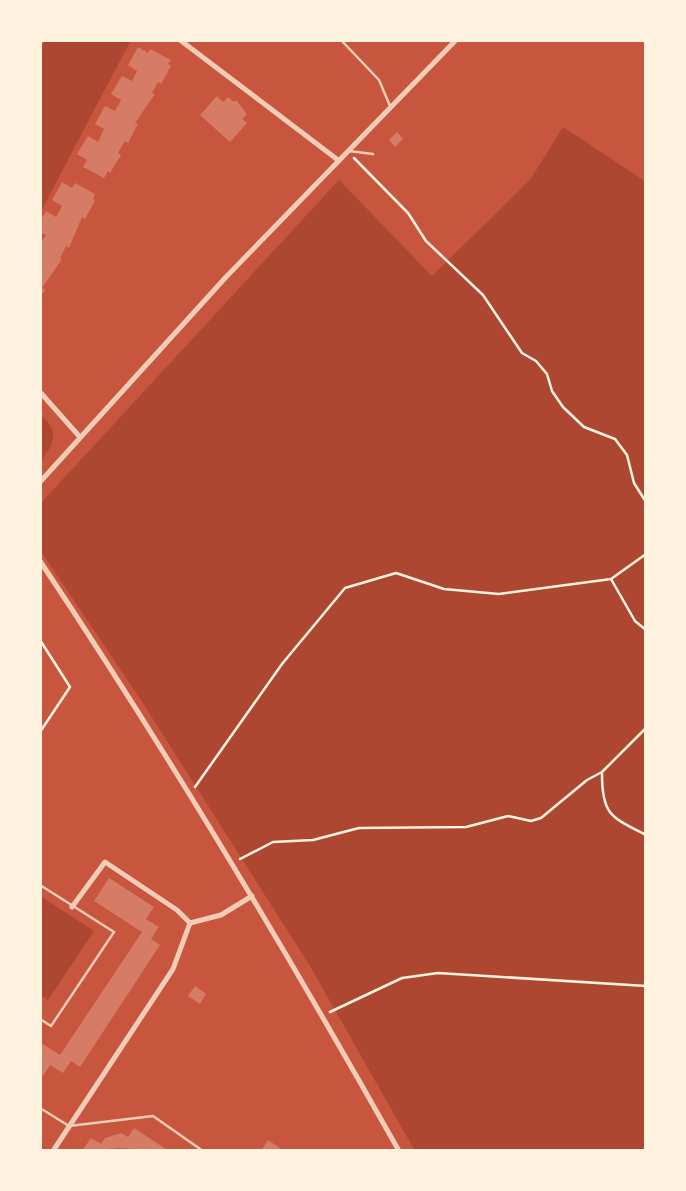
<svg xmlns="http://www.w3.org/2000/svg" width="686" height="1191" viewBox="0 0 686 1191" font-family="Mulish,sans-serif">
  <rect width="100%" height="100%" fill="#c8553d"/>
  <g fill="#ae4732">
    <polygon points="45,40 131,40 40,213 40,56"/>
    <polygon points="563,127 646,182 646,1151 415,1151 310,966 137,694 40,550 40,504 339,180 432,276 530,180"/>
    <path d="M40 415C60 430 55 444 40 461Z"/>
    <polygon points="40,896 94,931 48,1000 40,995"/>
  </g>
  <g fill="#d67c66">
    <polygon points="138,47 148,53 150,49 171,60 168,64 171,66 161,84 158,82 152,93 155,94 135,123 138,124 128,143 125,141 118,153 121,155 110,173 108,171 104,178 83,167 87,160 77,154 88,136 98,142 104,129 95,124 105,106 115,111 121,100 111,94 122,76 132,81 137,71 128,65"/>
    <polygon points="217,96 223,102 228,97 234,102 236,100 247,114 242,119 247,123 230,142 200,115"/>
    <polygon points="397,132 403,139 395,147 389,140"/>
    <polygon points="62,182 72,188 75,183 95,194 93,199 95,201 85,219 82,217 69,248 66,246 60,258 62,259 42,288 45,290 40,298 40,244 46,235 40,232 40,221 46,211 56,217 62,206 52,200"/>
    <polygon points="109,878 154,907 146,919 159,927 151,939 160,945 80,1067 71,1061 63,1073 50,1065 43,1076 40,1074 40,1042 60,1055 142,932 94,901"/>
    <polygon points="195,986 206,994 200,1004 188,996"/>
    <polygon points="134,1128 169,1151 119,1148 82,1151 91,1138 101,1144 105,1138 121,1133 128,1137"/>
    <polygon points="268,1140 284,1151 261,1151"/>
  </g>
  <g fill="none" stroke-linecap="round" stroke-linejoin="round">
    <g stroke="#fff3e0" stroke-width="2.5">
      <polyline points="354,158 408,213 426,241 483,295 522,353 536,361 547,374 552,391 563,407 584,427 615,439 627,455 634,483 646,502"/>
      <polyline points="611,579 635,621 646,630"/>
      <polyline points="40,640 70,687 40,732"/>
      <path d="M602 774C602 815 611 817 646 835"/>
      <polyline points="195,787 282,664 345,588 396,573 444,589 499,594 611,579 646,554"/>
      <polyline points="240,859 273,842 313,840 359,828 466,827 508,816 531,821 541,818 587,780 602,772 646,728"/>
      <polyline points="330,1012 402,978 438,973 646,986"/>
    </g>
    <g stroke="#f1ccb7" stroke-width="2.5">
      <polyline points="341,40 379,80 390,106"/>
      <polyline points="349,151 373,154"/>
      <polyline points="40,885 114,932 51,1026 40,1019"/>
      <polyline points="40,1108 69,1126 153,1116 203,1151"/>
    </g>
    <g stroke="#f1ccb7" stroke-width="5">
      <polyline points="180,40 338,160"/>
      <polyline points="40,392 79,436"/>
      <polyline points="40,482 226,277 456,40"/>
      <path d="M40 561C168 753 286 950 399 1151"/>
      <polyline points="190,923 221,915 252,896"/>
      <polyline points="53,1151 173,969 190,923 177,910 105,862 72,907"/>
    </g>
  </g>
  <rect width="686" height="1191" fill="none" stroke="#fff3e0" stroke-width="84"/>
</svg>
